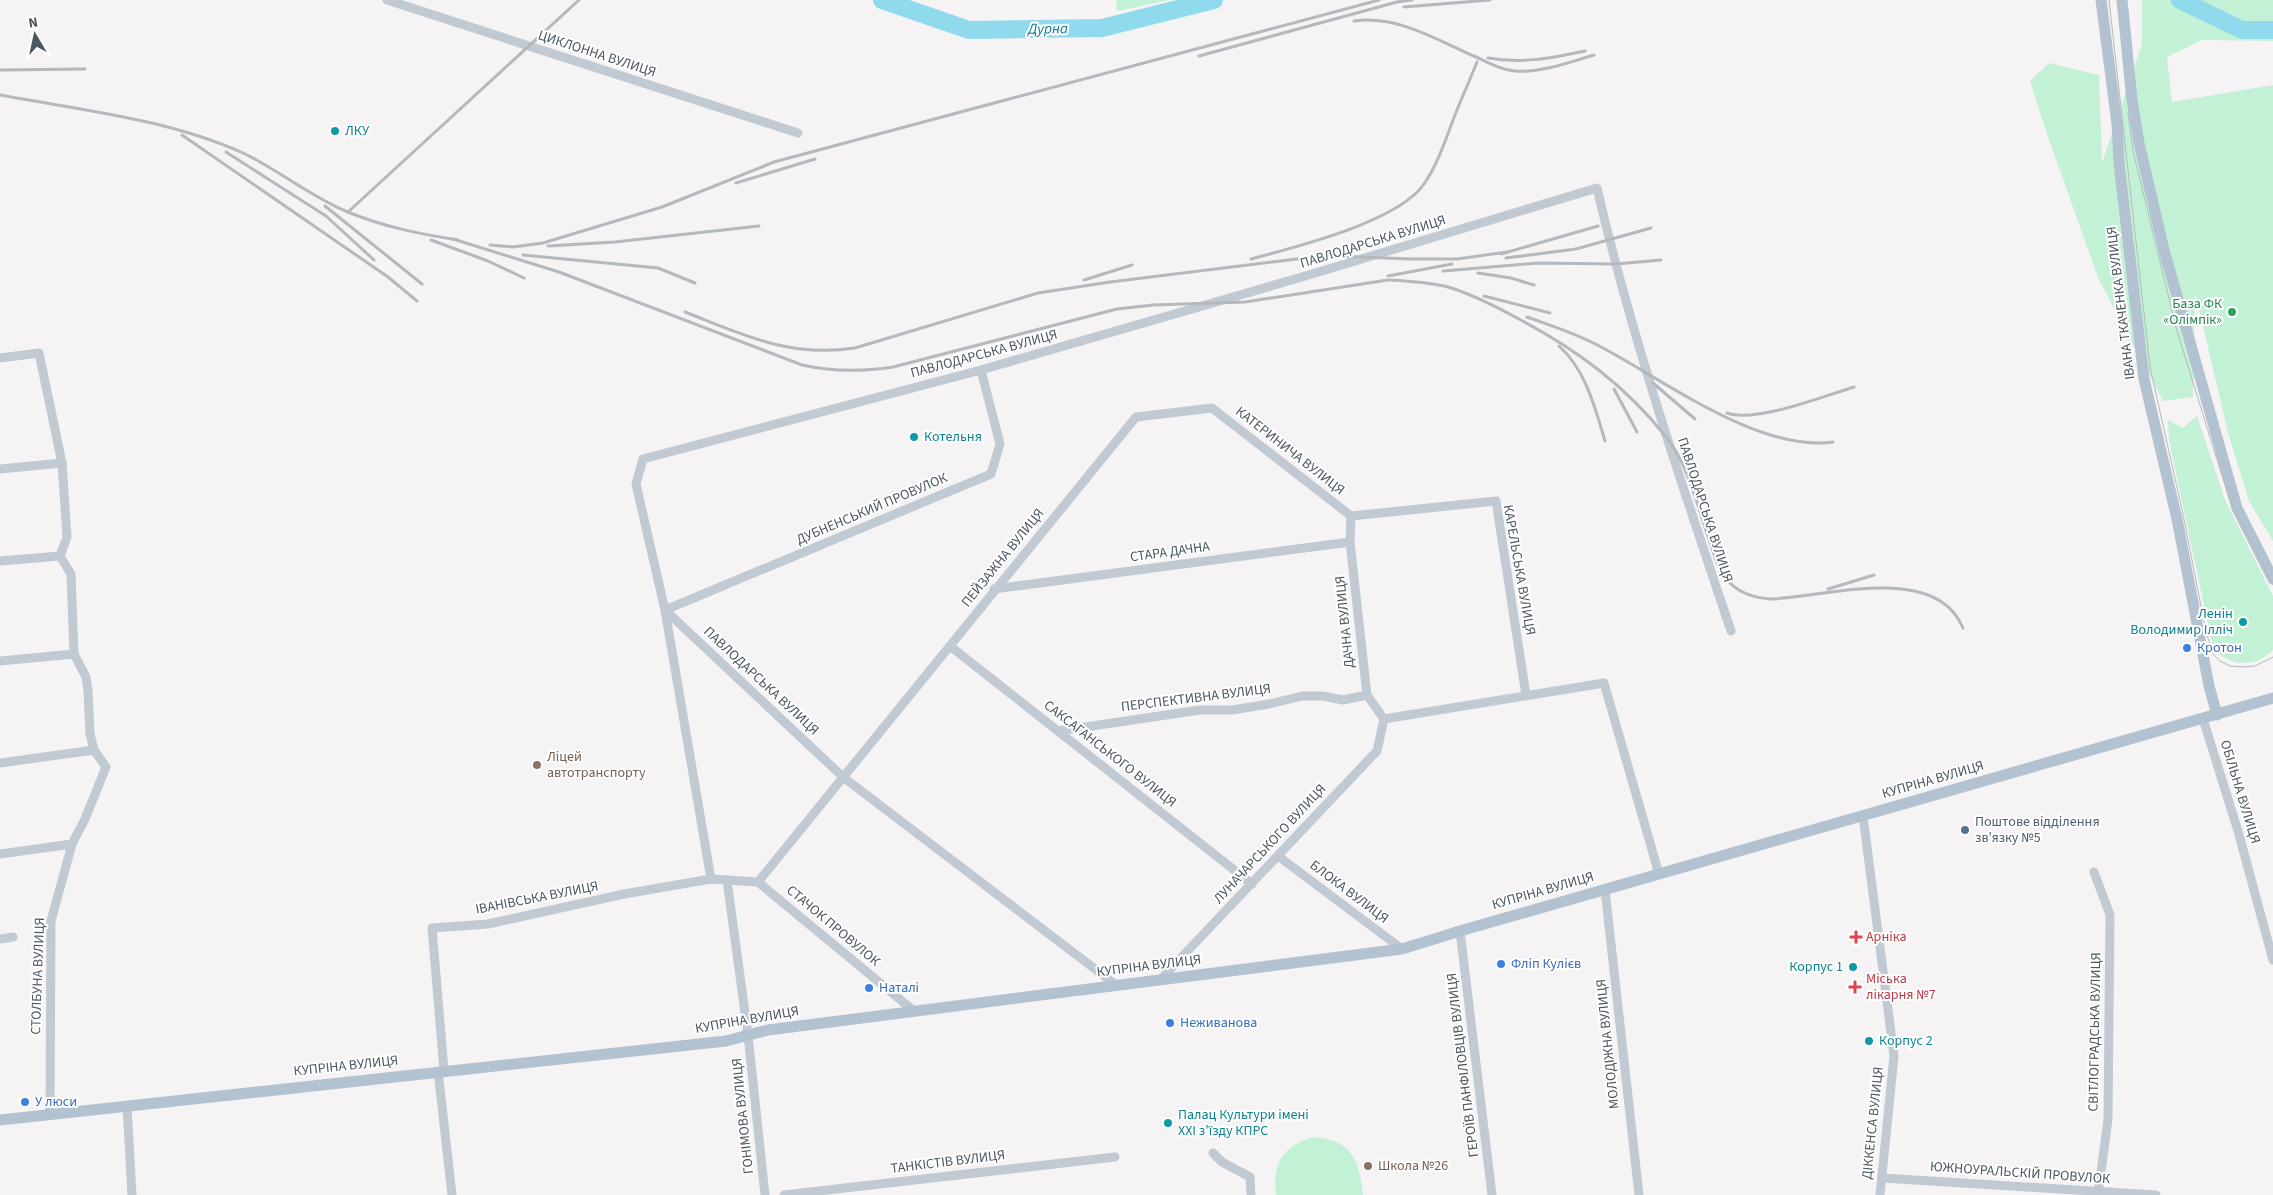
<svg xmlns="http://www.w3.org/2000/svg" width="2273" height="1195" viewBox="0 0 2273 1195" font-family="'Source Sans 3',sans-serif">
  <rect width="100%" height="100%" fill="#f5f3f3"/>
  <g fill="#c3f1d5">
    <polygon points="1116,0 1169,0 1117,11"/>
    <polygon points="2142,0 2273,0 2273,41 2202,40 2167,57 2172,102 2273,85 2273,541 2249,501 2228,433 2195,292 2193,397 2163,401 2099,280 2048,137 2030,81 2049,63 2099,75 2102,163 2142,44"/>
    <path d="M2197 416 2225 500 2273 596V650C2259 666 2234 667 2218 653 2214 650 2212 643 2211 638L2169 440 2168 420 2183 428Z"/>
    <path d="M1313 1137C1352 1140 1359 1159 1363 1195H1276C1272 1163 1282 1147 1313 1137Z"/>
  </g>
  <g fill="none" stroke-linecap="round" stroke-linejoin="round">
    <g stroke="#90daee" stroke-width="18">
      <polyline points="882,0 969,30 1102,28 1214,0"/>
      <polyline points="2180,0 2242,30 2273,30"/>
    </g>
    <g stroke="#c1cad2" stroke-width="9">
      <polyline points="387,0 798,133"/>
      <polyline points="0,358 39,353 62,463 67,537 60,556 71,574 74,654 86,677 88,691 90,734 94,750 106,767 85,819 72,844 51,921 50,1114"/>
      <polyline points="0,469 62,463"/>
      <polyline points="1351,516 1496,501 1526,695"/>
      <polyline points="1351,516 1350,542 1367,695 1384,719"/>
      <polyline points="0,561 60,556"/>
      <polyline points="994,589 1350,542"/>
      <polyline points="950,646 1252,884"/>
      <polyline points="0,661 74,654"/>
      <polyline points="1384,719 1604,683 1659,874"/>
      <polyline points="2203,719 2238,831 2273,960"/>
      <polyline points="1058,731 1200,710 1232,710 1269,704 1302,696 1323,696 1343,700 1367,695"/>
      <polyline points="0,763 94,750"/>
      <polyline points="1863,816 1894,1056 1880,1195"/>
      <polyline points="0,854 72,844"/>
      <polyline points="1278,856 1402,949"/>
      <polyline points="2094,872 2110,915 2108,1119 2098,1195"/>
      <polyline points="711,879 665,610 991,474 1000,444 981,370"/>
      <polyline points="727,880 748,1035 765,1195"/>
      <polyline points="758,882 914,1011"/>
      <polyline points="1605,890 1639,1195"/>
      <polyline points="1460,931 1492,1195"/>
      <polyline points="0,939 13,937"/>
      <polyline points="1160,980 1377,751 1384,719"/>
      <path d="M1116 985 843 777 665 610 636 484 643 459 981 370 1302 277 1597 188C1632 339 1682 485 1731 631"/>
      <polyline points="444,1070 432,928 488,924 624,894 711,879 758,882 1136,417 1212,408 1351,516"/>
      <polyline points="438,1071 452,1195"/>
      <polyline points="127,1106 132,1195"/>
      <polyline points="1213,1153 1222,1162 1250,1177 1251,1195"/>
      <polyline points="1882,1178 2156,1195"/>
      <polyline points="784,1195 1115,1157"/>
    </g>
    <g stroke="#b3c2d1" stroke-width="11">
      <polyline points="2101,0 2117,124 2119,163 2144,379 2177,519 2209,686 2217,715"/>
      <polyline points="2122,0 2132,100 2139,143 2164,250 2237,508 2273,579"/>
      <polyline points="0,1120 726,1041 768,1030 1402,949 1460,931 2273,698"/>
    </g>
    <g stroke="#b5b8bd" stroke-width="1">
      <polyline points="2109,0 2150,367 2183,514 2206,632 2213,654 2220,661 2230,666 2242,667 2255,666 2273,657"/>
      <polyline points="2128,114 2133,151 2177,331 2229,498 2273,585"/>
    </g>
    <g stroke="#b5b8bd" stroke-width="3">
      <polyline points="1404,7 1490,0"/>
      <path d="M1354 21C1398 15 1437 40 1476 57 1489 63 1501 70 1515 71 1541 73 1570 62 1594 55"/>
      <polyline points="1199,56 1397,2 1412,0"/>
      <path d="M1488 58C1522 64 1552 58 1585 51"/>
      <polyline points="0,70 85,69"/>
      <path d="M0 95C81 110 167 119 243 153 279 170 311 197 348 212 384 227 420 234 458 240"/>
      <polyline points="182,135 388,277 417,301"/>
      <polyline points="226,152 326,216 374,260"/>
      <polyline points="736,183 815,159"/>
      <polyline points="325,206 422,284"/>
      <polyline points="348,212 579,0"/>
      <path d="M453 239 559 272 802 365C833 372 861 372 893 367L1117 309 1153 305 1245 302 1388 280C1408 281 1429 282 1448 287 1472 294 1495 306 1517 318 1576 349 1625 385 1667 438 1689 467 1697 505 1709 539 1714 554 1718 572 1730 583 1741 594 1756 598 1771 599 1826 597 1936 562 1963 628"/>
      <polyline points="431,240 488,261 524,278"/>
      <polyline points="490,245 513,247 543,243 662,207 774,162 1379,0"/>
      <polyline points="548,246 615,242 759,226"/>
      <polyline points="1501,254 1598,226"/>
      <polyline points="523,255 658,268 695,283"/>
      <polyline points="1506,258 1576,249 1651,228"/>
      <path d="M1251 259C1295 247 1398 222 1424 184 1438 164 1446 138 1455 115 1462 97 1470 80 1477 62"/>
      <polyline points="1443,271 1538,263 1616,264 1661,260"/>
      <polyline points="1478,273 1511,278 1534,285"/>
      <polyline points="1388,276 1452,264"/>
      <polyline points="1084,280 1132,265"/>
      <polyline points="1484,296 1550,313"/>
      <path d="M685 312C744 335 790 358 855 348L1038 293 1110 282 1297 259 1333 256 1411 259H1457L1507 252"/>
      <path d="M1527 317C1552 326 1578 334 1601 347 1666 381 1758 452 1833 442"/>
      <path d="M1559 346C1586 370 1595 408 1605 441"/>
      <polyline points="1653,383 1695,419"/>
      <polyline points="1614,389 1637,432"/>
      <path d="M1727 413C1756 423 1824 396 1854 387"/>
      <polyline points="1828,589 1874,575"/>
    </g>
  </g>
  <g fill="#0f9aa8" stroke="#fff" stroke-width="2">
    <circle cx="335" cy="131" r="5"/>
    <circle cx="914" cy="437" r="5"/>
    <circle cx="2243" cy="622" r="5"/>
    <circle cx="1853" cy="967" r="5"/>
    <circle cx="1869" cy="1041" r="5"/>
    <circle cx="1168" cy="1123" r="5"/>
  </g>
  <circle fill="#2e9e5b" stroke="#fff" stroke-width="2" cx="2232" cy="312" r="5"/>
  <g fill="#3f7fe0" stroke="#fff" stroke-width="2">
    <circle cx="2187" cy="648" r="5"/>
    <circle cx="1501" cy="964" r="5"/>
    <circle cx="869" cy="988" r="5"/>
    <circle cx="1170" cy="1023" r="5"/>
    <circle cx="25" cy="1102" r="5"/>
  </g>
  <g fill="#8d6e63" stroke="#fff" stroke-width="2">
    <circle cx="537" cy="765" r="5"/>
    <circle cx="1368" cy="1166" r="5"/>
  </g>
  <circle fill="#5c6f8a" stroke="#fff" stroke-width="2" cx="1965" cy="830" r="5"/>
  <g fill="#e0444e" stroke="#fff" stroke-width="2">
    <path d="M1853.5 929.5h5v5h5v5h-5v5h-5v-5h-5v-5h5z"/>
    <path d="M1852.5 979.5h5v5h5v5h-5v5h-5v-5h-5v-5h5z"/>
  </g>
  <g text-anchor="middle" dominant-baseline="central" stroke-width="4" stroke-linejoin="round" paint-order="stroke">
    <g font-size="14" fill="#4a5661" stroke="#fff">
      <text transform="translate(597 54) rotate(18)">ЦИКЛОННА ВУЛИЦЯ</text>
      <text transform="translate(1373 242) rotate(-17)">ПАВЛОДАРСЬКА ВУЛИЦЯ</text>
      <text transform="translate(2121 303) rotate(-97)">ІВАНА ТКАЧЕНКА ВУЛИЦЯ</text>
      <text transform="translate(984 354) rotate(-15)">ПАВЛОДАРСЬКА ВУЛИЦЯ</text>
      <text transform="translate(1290 451) rotate(38)">КАТЕРИНИЧА ВУЛИЦЯ</text>
      <text transform="translate(872 509) rotate(-23)">ДУБНЕНСЬКИЙ ПРОВУЛОК</text>
      <text transform="translate(1705 510) rotate(72)">ПАВЛОДАРСЬКА ВУЛИЦЯ</text>
      <text transform="translate(1170 552) rotate(-8)">СТАРА ДАЧНА</text>
      <text transform="translate(1003 558) rotate(-51)">ПЕЙЗАЖНА ВУЛИЦЯ</text>
      <text transform="translate(1519 570) rotate(80)">КАРЕЛЬСЬКА ВУЛИЦЯ</text>
      <text transform="translate(1345 622) rotate(-96)">ДАЧНА ВУЛИЦЯ</text>
      <text transform="translate(761 681) rotate(43)">ПАВЛОДАРСЬКА ВУЛИЦЯ</text>
      <text transform="translate(1196 698) rotate(-7)">ПЕРСПЕКТИВНА ВУЛИЦЯ</text>
      <text transform="translate(1110 754) rotate(38)">САКСАГАНСЬКОГО ВУЛИЦЯ</text>
      <text transform="translate(1933 780) rotate(-16)">КУПРІНА ВУЛИЦЯ</text>
      <text transform="translate(2240 792) rotate(73)">ОБІЛЬНА ВУЛИЦЯ</text>
      <text transform="translate(1270 844) rotate(-47)">ЛУНАЧАРСЬКОГО ВУЛИЦЯ</text>
      <text transform="translate(1543 891) rotate(-16)">КУПРІНА ВУЛИЦЯ</text>
      <text transform="translate(1349 892) rotate(37)">БЛОКА ВУЛИЦЯ</text>
      <text transform="translate(537 898) rotate(-11)">ІВАНІВСЬКА ВУЛИЦЯ</text>
      <text transform="translate(833 926) rotate(40)">СТАЧОК ПРОВУЛОК</text>
      <text transform="translate(1149 966) rotate(-7)">КУПРІНА ВУЛИЦЯ</text>
      <text transform="translate(38 976) rotate(-88)">СТОЛБУНА ВУЛИЦЯ</text>
      <text transform="translate(747 1020) rotate(-10)">КУПРІНА ВУЛИЦЯ</text>
      <text transform="translate(2095 1032) rotate(-89)">СВІТЛОГРАДСЬКА ВУЛИЦЯ</text>
      <text transform="translate(1608 1044) rotate(-96)">МОЛОДІЖНА ВУЛИЦЯ</text>
      <text transform="translate(1463 1065) rotate(-97)">ГЕРОЇВ ПАНФІЛОВЦІВ ВУЛИЦЯ</text>
      <text transform="translate(346 1066) rotate(-6)">КУПРІНА ВУЛИЦЯ</text>
      <text transform="translate(743 1116) rotate(-96)">ГОНІМОВА ВУЛИЦЯ</text>
      <text transform="translate(1873 1123) rotate(-84)">ДІККЕНСА ВУЛИЦЯ</text>
      <text transform="translate(948 1162) rotate(-7)">ТАНКІСТІВ ВУЛИЦЯ</text>
      <text transform="translate(2020 1173) rotate(4)">ЮЖНОУРАЛЬСКІЙ ПРОВУЛОК</text>
    </g>
    <g font-size="14" fill="#0d838f" stroke="#fff" text-anchor="start">
      <text x="345" y="131">ЛКУ</text>
      <text x="924" y="437">Котельня</text>
      <text x="2233" y="614" text-anchor="end">Ленін<tspan x="2233" dy="16">Володимир Ілліч</tspan></text>
      <text x="1843" y="967" text-anchor="end">Корпус 1</text>
      <text x="1879" y="1041">Корпус 2</text>
      <text x="1178" y="1115">Палац Культури імені<tspan x="1178" dy="16">XXI з'їзду КПРС</tspan></text>
    </g>
    <g font-size="14" fill="#27864d" stroke="#fff" text-anchor="end">
      <text x="2222" y="304">База ФК<tspan x="2222" dy="16">«Олімпік»</tspan></text>
    </g>
    <g font-size="14" fill="#366cbe" stroke="#fff" text-anchor="start">
      <text x="2197" y="648">Кротон</text>
      <text x="1511" y="964">Фліп Кулієв</text>
      <text x="879" y="988">Наталі</text>
      <text x="1180" y="1023">Неживанова</text>
      <text x="35" y="1102">У люси</text>
    </g>
    <g font-size="14" fill="#785e54" stroke="#fff" text-anchor="start">
      <text x="547" y="757">Ліцей<tspan x="547" dy="16">автотранспорту</tspan></text>
      <text x="1378" y="1166">Школа №26</text>
    </g>
    <g font-size="14" fill="#4e5e75" stroke="#fff" text-anchor="start">
      <text x="1975" y="822">Поштове відділення<tspan x="1975" dy="16">зв'язку №5</tspan></text>
    </g>
    <g font-size="14" fill="#be3a42" stroke="#fff" text-anchor="start">
      <text x="1866" y="937">Арніка</text>
      <text x="1866" y="979">Міська<tspan x="1866" dy="16">лікарня №7</tspan></text>
    </g>
    <g font-size="15" font-style="italic" fill="#0c7c9b" stroke="#fff">
      <text transform="translate(1048 29) rotate(-1)">Дурна</text>
    </g>
  </g>
  <g transform="translate(35 35) rotate(351)" stroke="#ffffff" stroke-width="4" paint-order="stroke">
  <path d="M0-4L9 19L0 12L-9 19Z" fill="#4a5661"/>
  <text y="-8" font-size="14" font-weight="bold" text-anchor="middle" fill="#4a5661">N</text>
  </g>
</svg>
